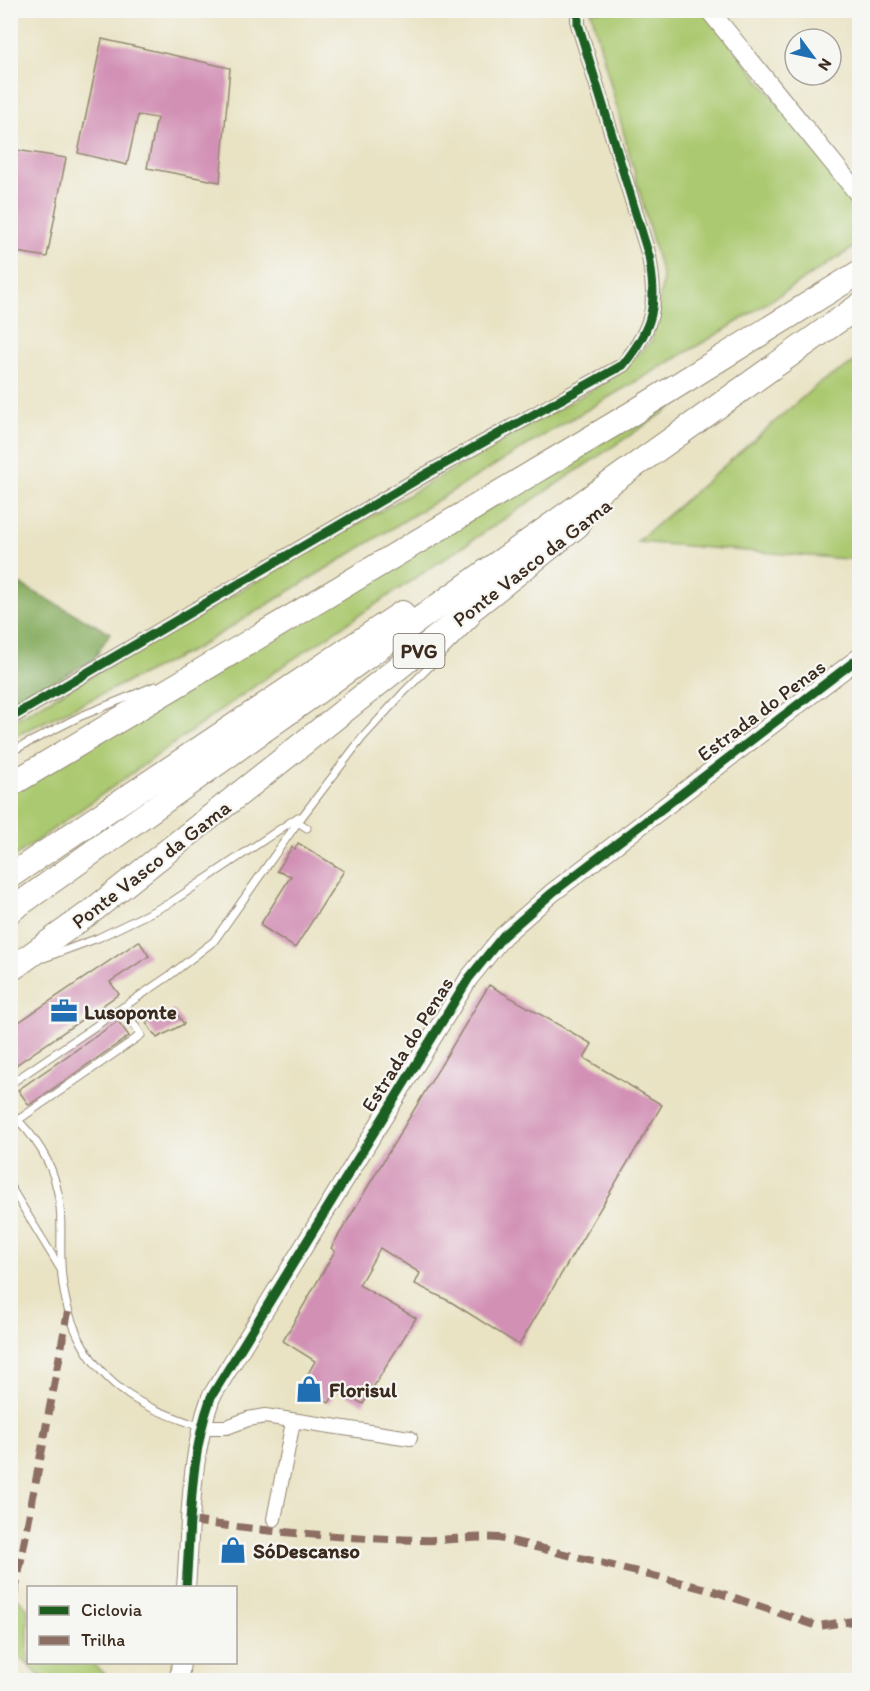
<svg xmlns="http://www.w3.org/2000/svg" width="870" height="1691" viewBox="0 0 870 1691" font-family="Itim,sans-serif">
  <rect width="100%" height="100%" fill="#f6f6f2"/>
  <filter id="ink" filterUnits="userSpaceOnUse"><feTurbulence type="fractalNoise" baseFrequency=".0167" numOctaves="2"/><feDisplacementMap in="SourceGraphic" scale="12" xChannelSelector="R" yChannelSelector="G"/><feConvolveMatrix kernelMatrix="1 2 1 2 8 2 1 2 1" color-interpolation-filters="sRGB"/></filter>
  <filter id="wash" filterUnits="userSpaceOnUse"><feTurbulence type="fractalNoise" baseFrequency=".008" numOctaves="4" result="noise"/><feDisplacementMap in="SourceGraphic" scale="24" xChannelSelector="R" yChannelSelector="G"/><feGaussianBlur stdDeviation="1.35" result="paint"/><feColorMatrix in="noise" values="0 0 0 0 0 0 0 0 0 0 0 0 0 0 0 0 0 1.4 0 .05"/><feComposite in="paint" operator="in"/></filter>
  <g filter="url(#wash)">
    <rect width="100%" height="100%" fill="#e9e3c4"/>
    <g fill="#abc970" stroke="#737a47" stroke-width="1.5">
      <polygon points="591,11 704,11 859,204 855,208 859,214 859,244 726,329 549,432 195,649 11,738 11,722 611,379 652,341 663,279"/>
      <polygon points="859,359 859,560 637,542 818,384"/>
      <polygon points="698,385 692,394 280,668 11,859 10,789"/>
      <polygon points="15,1596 28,1608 28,1662 92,1663 112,1680 44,1680 11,1649 11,1618"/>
    </g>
    <polygon fill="#88ad62" stroke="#626c40" stroke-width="1.5" points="10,579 110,633 93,660 11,706"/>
    <g id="blocks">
      <g fill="#d290b5">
        <polygon points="102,39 230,68 220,182 147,168 157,118 138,115 127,165 78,153"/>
        <polygon points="10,149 66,158 47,257 10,251"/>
        <polygon points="298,843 344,871 295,948 260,925 291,876 277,871 292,847 295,849"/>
        <polygon points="139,941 149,956 110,982 119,994 10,1069 10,1028"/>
        <polygon points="489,985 592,1044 584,1058 662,1105 519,1345 451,1302 415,1284 420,1273 380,1248 359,1285 416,1318 363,1404 337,1390 329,1403 301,1387 315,1361 283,1341 335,1251 331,1248"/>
        <polygon points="174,1010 184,1024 157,1038 146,1023 159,1013 163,1018"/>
        <polygon points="118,1021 129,1036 29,1105 18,1090"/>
      </g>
    </g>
  </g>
  <g filter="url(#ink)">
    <use href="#blocks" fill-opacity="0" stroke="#928671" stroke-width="1.5"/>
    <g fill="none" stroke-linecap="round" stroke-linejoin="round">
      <defs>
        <g id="lane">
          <polyline points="10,752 81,716 155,686"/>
          <polyline points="298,822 307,828"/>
          <polyline points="44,958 98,938 170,903 298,817"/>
          <polyline points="10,1084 169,976 214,941 298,822 362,738 404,692 475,621"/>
          <path d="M10 1112C32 1133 51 1159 57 1189 63 1213 60 1238 61 1263 63 1316 84 1365 130 1396 151 1410 177 1418 201 1427"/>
          <polyline points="18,1120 141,1035 123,1007"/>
          <polyline points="10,1186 60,1268"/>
        </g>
        <g id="street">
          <path d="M10 718 428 473 623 365C655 325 657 306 649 256L578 24V10"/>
          <polyline points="201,1427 227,1427 248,1419 265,1416 410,1438"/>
          <polyline points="274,1519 293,1422"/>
        </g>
        <g id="secondary">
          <polyline points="709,10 860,196"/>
          <path d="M186 1588C191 1524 189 1458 211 1397L469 978 503 936 552 893 860 657"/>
          <polyline points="179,1680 181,1662"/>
        </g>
        <g id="highway">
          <polyline points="10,785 631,414 860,272"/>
          <polyline points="10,876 402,613"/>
          <polyline points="10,911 860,305"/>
          <polyline points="10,970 92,911 578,525"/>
        </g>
      </defs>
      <use href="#lane" stroke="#928671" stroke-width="9"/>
      <use href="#street" stroke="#928671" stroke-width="16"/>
      <use href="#secondary" stroke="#928671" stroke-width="20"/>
      <use href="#highway" stroke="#928671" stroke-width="26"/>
      <use href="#lane" stroke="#fff" stroke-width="7"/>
      <use href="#street" stroke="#fff" stroke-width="14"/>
      <use href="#secondary" stroke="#fff" stroke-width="18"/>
      <use href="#highway" stroke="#fff" stroke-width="24"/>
      <g stroke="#8d6e63" stroke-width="8" stroke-dasharray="15 8" stroke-linecap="butt">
        <path d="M191 1521C268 1532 344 1538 421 1540 447 1541 473 1536 499 1538L714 1591 818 1626 860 1620"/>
        <polyline points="10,1618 68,1312"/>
      </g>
      <defs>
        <g id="cycleway">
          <path d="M10 718 428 473 623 365C655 325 657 306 649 256L578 24V10"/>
          <path d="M186 1588C191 1524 189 1458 211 1397L469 978 503 936 552 893 860 657"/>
        </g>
      </defs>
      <use href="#cycleway" stroke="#f6f6f2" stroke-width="13"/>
      <use href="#cycleway" stroke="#1b5e20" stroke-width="9"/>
    </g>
  </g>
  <defs>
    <symbol id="office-bare" viewBox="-9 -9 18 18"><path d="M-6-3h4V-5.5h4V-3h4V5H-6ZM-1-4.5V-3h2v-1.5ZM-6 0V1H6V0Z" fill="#1f6fb2" stroke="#f6f6f2" stroke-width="2.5" paint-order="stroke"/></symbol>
    <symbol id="shop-bare" viewBox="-9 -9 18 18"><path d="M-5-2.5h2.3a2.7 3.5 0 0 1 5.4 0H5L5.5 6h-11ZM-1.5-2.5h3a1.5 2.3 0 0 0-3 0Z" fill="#1f6fb2" stroke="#f6f6f2" stroke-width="2.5" paint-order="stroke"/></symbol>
  </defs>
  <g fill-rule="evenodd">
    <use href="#office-bare" x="45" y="992" width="38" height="38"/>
    <use href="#shop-bare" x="290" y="1370" width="38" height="38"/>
    <use href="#shop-bare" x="214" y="1531" width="38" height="38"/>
  </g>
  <g text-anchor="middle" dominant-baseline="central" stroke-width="4.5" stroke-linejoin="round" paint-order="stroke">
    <rect fill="#f6f6f2" stroke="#73675e" stroke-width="1.5" x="393.5" y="634" width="51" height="34" rx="4.5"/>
    <g font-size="20" font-weight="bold" fill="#3b2a1e">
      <text x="419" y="651">PVG</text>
    </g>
    <g font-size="21" fill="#3b2a1e" stroke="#f6f6f2">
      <text transform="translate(532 562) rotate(-38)">Ponte Vasco da Gama</text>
      <text transform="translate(761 710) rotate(-37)">Estrada do Penas</text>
      <text transform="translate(151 864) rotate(-38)">Ponte Vasco da Gama</text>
      <text transform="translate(407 1044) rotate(-58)">Estrada do Penas</text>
    </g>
    <g font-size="21" font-weight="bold" fill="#3b2a1e" stroke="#f6f6f2" text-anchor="start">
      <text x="84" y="1011">Lusoponte</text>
      <text x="329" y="1389">Florisul</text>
      <text x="253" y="1550">SóDescanso</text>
    </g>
  </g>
  <rect width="870" height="1691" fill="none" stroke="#f6f6f2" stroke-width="36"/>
  <rect x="27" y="1586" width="210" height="78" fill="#f6f6f2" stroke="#aba49d" stroke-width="1.5"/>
  <rect x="39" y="1606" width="30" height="9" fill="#1b5e20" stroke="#aba49d" stroke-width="1.5"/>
  <text x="81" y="1616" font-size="18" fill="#3b2a1e">Ciclovia</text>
  <rect x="39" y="1636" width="30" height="9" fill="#8d6e63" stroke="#aba49d" stroke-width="1.5"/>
  <text x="81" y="1646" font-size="18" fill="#3b2a1e">Trilha</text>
  <g transform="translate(813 57) rotate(123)"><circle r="28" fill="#f6f6f2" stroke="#aba49d" stroke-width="1.5"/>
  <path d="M0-4.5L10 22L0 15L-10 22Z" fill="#1f6fb2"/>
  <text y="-9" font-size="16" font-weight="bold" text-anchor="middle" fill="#3b2a1e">N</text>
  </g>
</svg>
